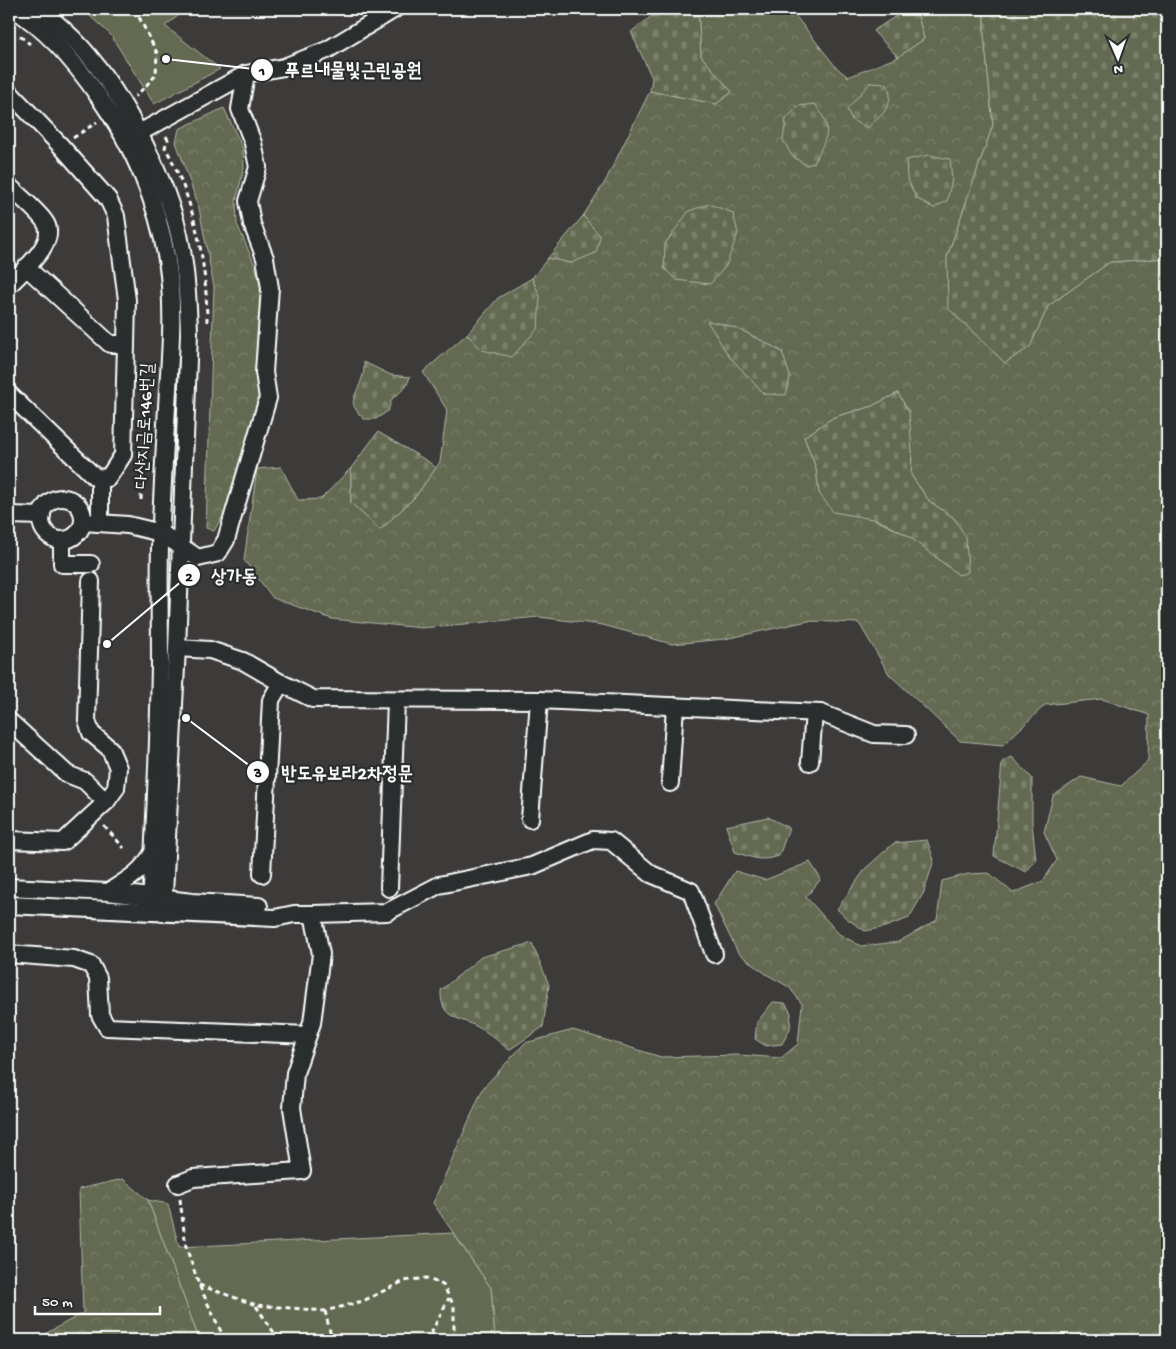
<svg xmlns="http://www.w3.org/2000/svg" width="1176" height="1349" viewBox="0 0 1176 1349" font-family="'Gochi Hand','Poor Story',sans-serif">
  <defs>
    <pattern id="forest-crowns" width="20" height="18" patternUnits="userSpaceOnUse" patternTransform="scale(1.25)"><rect width="20" height="18" fill="#636b51"/><path d="M2 6a3 3 0 1 1 6 0M12 15a3 3 0 1 1 6 0" fill="none" stroke="#7a816b"/></pattern>
    <pattern id="cemetery-stones" width="16" height="16" patternUnits="userSpaceOnUse" patternTransform="scale(1.25)"><rect width="16" height="16" fill="#636b51"/><path d="M2 7V4a2 2 0 0 1 4 0v3zM10 15v-3a2 2 0 0 1 4 0v3z" fill="#7a816b"/></pattern>
  </defs>
  <rect width="100%" height="100%" fill="#3d3a3a"/>
  <filter id="ink" filterUnits="userSpaceOnUse"><feTurbulence type="fractalNoise" baseFrequency=".02" numOctaves="2"/><feDisplacementMap in="SourceGraphic" scale="10" xChannelSelector="R" yChannelSelector="G"/><feConvolveMatrix kernelMatrix="1 2 1 2 8 2 1 2 1" color-interpolation-filters="sRGB"/></filter>
  <g filter="url(#ink)">
    <g fill="url(#forest-crowns)" stroke="#b1b5a8" fill-rule="evenodd">
      <path d="M698 9H747L760 13 764 9H790L836 67 848 77 898 57 924 39 917 12 918 9H984V34L993 125 947 257 1030 346 1048 306 1110 262 1167 258V1340H495L491 1288 433 1203 483 1088 525 1043 573 1030 661 1057 739 1055 781 1058 798 1044 802 1004 789 987 766 974 738 953 714 904 735 871 765 880 810 862 821 879 806 897 839 934 861 946 898 942 937 920 942 881 968 874 989 873 1013 893 1043 881 1057 860 1044 832 1053 796 1081 777 1121 786 1148 761 1149 715 1102 699 1045 705 1003 745 960 741 889 674 859 623 808 621 725 639 672 644 603 625 539 617 422 628 332 619 273 598 244 560 257 469 281 467 298 500 321 499 351 468V503L380 530 415 497 440 462 447 410 423 372 467 334 482 350 540 297 532 278 548 258 571 263 600 236 583 216 605 182 650 91 716 104 732 92 701 56ZM720 323 755 337 783 352 764 393 728 355ZM898 393 912 452 911 475 929 501 954 518 959 575 907 535 819 493 816 468 804 437 834 417 870 407Z"/>
      <polygon points="224,108 243,149 244,168 236,201 237,224 254,263 263,291 263,397 225,512 214,531 206,528 214,287 199,208 176,142 179,129"/>
      <polygon points="123,1179 148,1200 198,1336 203,1340 34,1340 83,1313 79,1189"/>
    </g>
    <g fill="url(#cemetery-stones)" stroke="#b1b5a8">
      <polygon points="661,9 698,9 701,56 732,92 716,104 650,91 652,78 631,32"/>
      <polygon points="984,9 1167,9 1167,258 1110,262 1048,306 1030,347 1005,363 948,308 947,257 993,125 984,34"/>
      <polygon points="917,12 924,39 898,57 873,31 899,14"/>
      <path d="M870 83 887 84C896 105 883 114 867 128L852 120 847 109Z"/>
      <path d="M815 104C834 130 827 136 814 163L806 165 792 156 783 140 786 119 798 106Z"/>
      <polygon points="929,155 950,159 952,179 947,201 934,208 916,198 907,177 906,160"/>
      <polygon points="709,204 733,213 738,233 726,266 710,284 676,280 664,268 665,244 689,211"/>
      <polygon points="583,216 600,236 596,253 571,263 548,258"/>
      <polygon points="532,278 540,297 538,328 512,357 482,350 467,334 498,298"/>
      <path d="M707 321C734 324 759 339 782 352L790 376 786 395 764 394 728 355Z"/>
      <path d="M364 362 391 375 410 377 406 387 392 399 388 411 376 419H364C345 401 356 398 362 378 364 373 364 367 364 362Z"/>
      <polygon points="898,393 909,412 912,452 911,475 929,501 954,518 966,537 968,572 959,575 907,535 878,520 833,512 819,493 816,468 804,437 834,417 870,407"/>
      <polygon points="378,432 429,462 436,468 415,497 380,530 351,503 351,468"/>
      <polygon points="1012,757 1032,778 1032,823 1036,860 1026,872 994,856 1002,762"/>
      <path d="M768 817 789 828 779 856C761 862 753 858 735 852L726 826Z"/>
      <polygon points="927,840 934,860 924,892 909,918 885,927 865,931 846,918 837,909 866,868 894,843"/>
      <path d="M532 943 549 985 543 1027 509 1050C500 1043 491 1034 481 1029 460 1016 440 1021 441 990L481 957Z"/>
      <polygon points="773,1002 785,1003 791,1013 790,1029 782,1044 766,1046 755,1039 757,1022"/>
    </g>
    <g fill="#636b51" stroke="#b1b5a8">
      <polygon points="82,9 187,9 165,26 220,69 154,104 110,34"/>
      <polygon points="148,1200 168,1204 179,1247 453,1233 491,1288 495,1340 203,1340 198,1336"/>
    </g>
    <g fill="none" stroke-linecap="round" stroke-linejoin="round">
      <defs>
        <g id="minor">
          <path d="M13 9C47 29 77 65 99 97 134 147 157 201 167 260 174 303 171 346 168 389 165 442 162 495 160 547 159 586 160 624 160 663 159 746 154 829 151 912"/>
          <path d="M39 9C47 16 57 23 65 31 111 72 154 154 173 213 185 248 188 295 189 333L177 648 163 913"/>
          <polyline points="9,92 61,146 108,199 116,216 127,300 126,344 123,455 108,478 95,477 9,394"/>
          <polyline points="130,138 246,74"/>
          <path d="M9 186C19 196 38 211 45 222 59 242 22 271 9 285"/>
          <polyline points="26,267 110,344 126,344"/>
          <circle cx="62" cy="519" r="21"/>
          <polyline points="9,515 42,516"/>
          <polyline points="83,522 128,525 161,533 198,558 218,553 226,540 268,398 264,372 270,288 265,258 252,224 248,201 258,167 253,143 240,109 246,74 284,67 327,50 395,9"/>
          <polyline points="100,523 100,478"/>
          <polyline points="62,540 62,564 91,564"/>
          <polyline points="177,648 210,650 243,661 281,683 313,699 539,700 821,713 874,734 906,735"/>
          <polyline points="9,721 67,774 85,781 106,802"/>
          <polyline points="810,762 814,713"/>
          <polyline points="670,783 675,706"/>
          <polyline points="530,819 539,700"/>
          <polyline points="9,840 63,842 106,802 116,788 118,768 110,749 91,733 87,720 91,581"/>
          <polyline points="262,874 271,700 281,683"/>
          <polyline points="9,887 108,892 192,902 259,906"/>
          <polyline points="389,888 396,701"/>
          <path d="M108 892C129 879 141 873 154 851"/>
          <polyline points="9,905 275,918 294,914 313,914 321,954 312,1023 295,1073 292,1108 302,1171 193,1178 178,1184"/>
          <polyline points="313,914 387,912 439,885 532,866 593,840 611,841 651,874 691,891 714,954"/>
          <polyline points="9,954 74,959 91,965 98,978 100,1015 107,1027 308,1035"/>
        </g>
      </defs>
      <use href="#minor" stroke="#fff" stroke-width="20"/>
      <g stroke="#fff" stroke-width="3" stroke-dasharray="5 4" stroke-linecap="butt">
        <polyline points="135,9 157,53 156,75 135,97"/>
        <polyline points="20,36 30,44"/>
        <path d="M166 136 168 140 165 147C195 201 207 263 207 324"/>
        <polyline points="73,138 97,122"/>
        <polyline points="141,500 143,448 149,421"/>
        <polyline points="104,826 124,848"/>
        <polyline points="180,1199 186,1247 199,1285 225,1340"/>
        <polyline points="199,1285 256,1305 325,1311 363,1301 404,1281 426,1278 443,1285 454,1306 454,1340"/>
        <polyline points="256,1306 279,1340"/>
        <polyline points="325,1311 332,1340"/>
        <polyline points="425,1340 431,1333 449,1298"/>
      </g>
      <use href="#minor" stroke="#2a2d2e" stroke-width="16"/>
    </g>
  </g>
  <g text-anchor="middle" dominant-baseline="central" stroke-width="4.5" stroke-linejoin="round" paint-order="stroke">
    <g font-size="18" fill="#fff" stroke="#2a2d2e">
      <text transform="translate(146 426) rotate(-87)">다산지금로146번길</text>
    </g>
  </g>
  <path fill="none" stroke="#fff" stroke-width="2" d="M166 59L262 70M107 644L189 575M186 718L258 772"/>
  <g fill="#fff" stroke="#2a2d2e" stroke-width="2">
    <circle cx="166" cy="59" r="5"/>
    <circle cx="107" cy="644" r="5"/>
    <circle cx="186" cy="718" r="5"/>
    <circle cx="262" cy="70" r="12"/>
    <circle cx="189" cy="575" r="12"/>
    <circle cx="258" cy="772" r="12"/>
  </g>
  <g font-size="15" text-anchor="middle" font-weight="bold" fill="#111">
    <text x="262" y="75">1</text>
    <text x="189" y="581">2</text>
    <text x="258" y="777">3</text>
  </g>
  <g font-size="19" text-anchor="middle" font-weight="bold" fill="#fff" stroke="#2a2d2e" stroke-width="4.5" stroke-linejoin="round" paint-order="stroke">
    <text x="353" y="76">푸르내물빛근린공원</text>
    <text x="234" y="582">상가동</text>
    <text x="347" y="779">반도유보라2차정문</text>
  </g>
  <rect width="1176" height="1349" fill="none" stroke="#2a2d2e" stroke-width="30"/>
  <rect x="15" y="15" width="1146" height="1319" fill="none" stroke="#fff" stroke-width="2" filter="url(#ink)"/>
  <g transform="translate(1118 58) rotate(178)" stroke="#2a2d2e" stroke-width="4" paint-order="stroke">
  <path d="M0-4L9 19L0 12L-9 19Z" fill="#ffffff"/>
  <text y="-8" font-size="14" font-weight="bold" text-anchor="middle" fill="#ffffff">N</text>
  </g>
  <path d="M35 1306v8h125v-8" fill="none" stroke="#ffffff" stroke-width="2.5"/>
  <text x="42" y="1306" font-size="15" fill="#ffffff" stroke="#2a2d2e" stroke-width="4" paint-order="stroke">50 m</text>
</svg>
